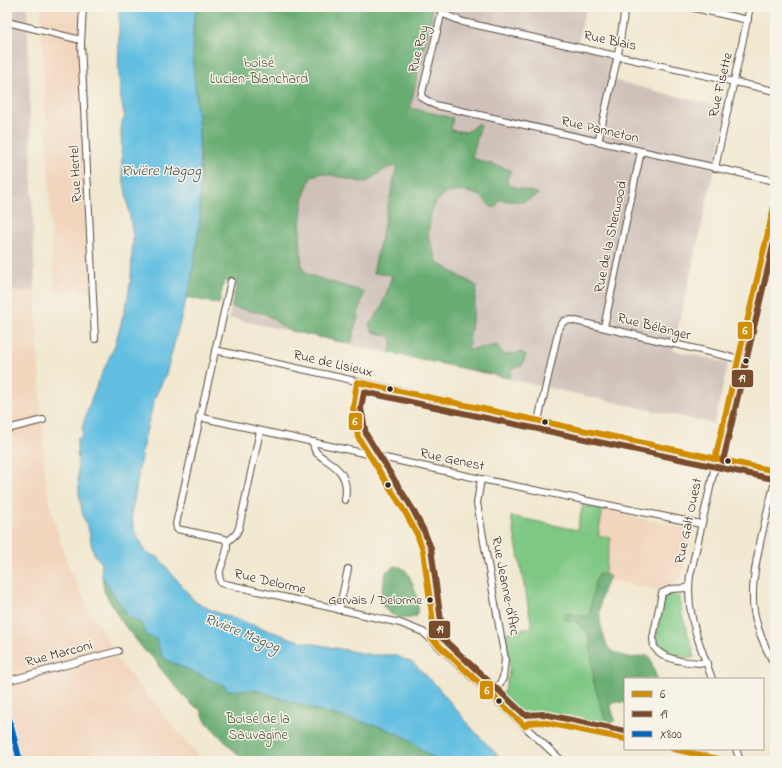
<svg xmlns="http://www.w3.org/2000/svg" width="782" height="768" viewBox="0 0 782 768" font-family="'Indie Flower',sans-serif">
  <rect width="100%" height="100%" fill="#f7f3e8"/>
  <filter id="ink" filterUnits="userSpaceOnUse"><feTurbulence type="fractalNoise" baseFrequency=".025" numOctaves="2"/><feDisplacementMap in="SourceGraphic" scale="8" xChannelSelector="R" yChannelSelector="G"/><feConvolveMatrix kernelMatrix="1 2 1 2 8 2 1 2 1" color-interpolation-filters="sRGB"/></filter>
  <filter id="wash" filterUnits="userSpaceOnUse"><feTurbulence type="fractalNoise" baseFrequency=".012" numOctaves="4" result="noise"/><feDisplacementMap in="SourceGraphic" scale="16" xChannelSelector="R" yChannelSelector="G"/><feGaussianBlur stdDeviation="0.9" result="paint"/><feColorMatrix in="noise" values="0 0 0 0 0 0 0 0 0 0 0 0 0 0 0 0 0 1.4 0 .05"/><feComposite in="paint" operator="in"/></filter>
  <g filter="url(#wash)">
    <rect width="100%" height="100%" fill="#f1e8d0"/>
    <g fill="#f2d5bd">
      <polygon points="41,7 83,7 94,290 54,292"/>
      <polygon points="35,291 45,474 52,514 70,571 86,603 119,662 203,761 7,761 7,292"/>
      <polygon points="603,510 692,530 680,581 666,585 658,590 604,579 611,538 598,535"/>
    </g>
    <g fill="#cfc1ba">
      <polygon points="7,7 27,7 35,291 7,292"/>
      <polygon points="415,7 586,7 577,46 618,55 612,80 728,109 673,350 728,363 714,424 229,318 269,134"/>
    </g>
    <g fill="#7fc884" stroke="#5d7951">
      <path d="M583 505 603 510 598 535 611 538 596 622 612 731 539 717 525 720 503 700C501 694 506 687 507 681 512 665 508 649 505 633L532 627 511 516 577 530Z"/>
      <polygon points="668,594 680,597 682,615 693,649 694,658 664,654 655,643 664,597"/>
    </g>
    <g fill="#67ac72" stroke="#516b48">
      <path d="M197 7H431L432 14 411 103V108L453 118 451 130 467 132 477 124H481L472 158 511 170 507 180 508 185 539 194 524 202 499 200 496 207H491L479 195 463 191 446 193 436 202 431 213 428 236 438 263 477 286 468 350 497 345 504 355 522 352 526 355 522 366 512 368 510 378 390 353 392 343 391 337 373 332 369 325 382 307 392 275 373 273 397 165 384 170 365 183 322 173 312 176C297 205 300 237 302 268L309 275 364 292 351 344 287 330 266 314 231 307 237 283 224 281 219 304 186 297C201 244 203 186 199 131 197 90 187 47 197 7Z"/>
      <path d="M395 566C399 567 403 567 406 571 413 580 421 606 417 616 411 619 404 619 398 617 373 608 382 593 386 572Z"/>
      <path d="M599 574 608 575 610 577C596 599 597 626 609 649 622 657 632 660 647 655L650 658 657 679H625V703L614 701 612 702 611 708 615 720 609 725 606 722 594 684 589 633 576 622 567 620 563 617 566 613 589 617 595 582Z"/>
      <polygon points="102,576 131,618 140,622 147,636 156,639 160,651 173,663 202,676 225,686 256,690 320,711 382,727 407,738 437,761 244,761 206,722 201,710 191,704 159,667 155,659 145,651 121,621 104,591"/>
    </g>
    <path fill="#63bfe1" stroke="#4f7480" d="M119 7H197L193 23V62L199 132 200 218 191 281 166 374 155 397 143 444 134 501 131 512 134 530 146 553 158 557 195 602 218 613 299 641 371 655H394L413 663 434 683 475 732 503 761H437L407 738 382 727 320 711 256 690H227L225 686 167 660 162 656 156 639 147 636 140 622 128 616 102 576 101 562C91 554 92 543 89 531 87 525 83 518 82 511 77 488 78 463 77 439L83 436 82 428 93 394 115 345 127 302 131 278 133 235 122 170 121 124 125 117C115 81 120 43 119 7Z"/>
  </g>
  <g filter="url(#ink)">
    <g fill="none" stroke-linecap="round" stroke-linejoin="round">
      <defs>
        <g id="minor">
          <polyline points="83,7 81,44 95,339"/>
          <polyline points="443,7 421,97 435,105 775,181"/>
          <polyline points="690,7 748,20"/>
          <polyline points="441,13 463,22 775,91"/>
          <polyline points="7,22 81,40"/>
          <polyline points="598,142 618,55 625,7"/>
          <polyline points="715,168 750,7"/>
          <path d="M231 281 176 524 177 529 225 539C233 552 214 570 221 583L400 623 423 632 562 761"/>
          <polyline points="604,327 641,151"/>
          <polyline points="215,350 538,421 775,471"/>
          <polyline points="357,382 353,408 358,437 405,512 417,534 423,551 433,622 431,638"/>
          <polyline points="199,417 481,479 701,524"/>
          <polyline points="538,421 559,328 564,321 571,320 739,359"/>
          <polyline points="7,429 43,420"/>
          <path d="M314 442C309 463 353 458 345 500"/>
          <polyline points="481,479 477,503 505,659 503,678 493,696"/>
          <path d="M775 481C767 516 748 577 754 611 757 630 765 648 775 665"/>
          <polyline points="227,542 236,534 239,528 260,431"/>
          <path d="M688 588 671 589 662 593 653 638 654 647C664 661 691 663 707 663"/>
          <polyline points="339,610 348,569"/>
          <path d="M712 679C700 643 685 615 690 576L775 202"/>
          <polyline points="7,681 118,651"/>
          <polyline points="525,726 528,723 542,722 625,739"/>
          <polyline points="673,749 728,761"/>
          <polyline points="736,749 740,761"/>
        </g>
        <g id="major">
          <polyline points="7,711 20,761"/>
          <polyline points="7,748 10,761"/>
        </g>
      </defs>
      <use href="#minor" stroke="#564639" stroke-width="8"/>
      <use href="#major" stroke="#564639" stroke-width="8"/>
      <use href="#minor" stroke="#fff" stroke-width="6"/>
      <use href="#major" stroke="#f3c26a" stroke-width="7"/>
      <defs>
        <g id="bus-1">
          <polyline points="715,459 775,202"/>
          <polyline points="625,739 542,722 528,723 525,726 431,638 433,622 423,551 417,534 405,512 358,437 353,408 357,382 775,471"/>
          <polyline points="673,749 728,761"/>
        </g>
        <g id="bus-2">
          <polyline points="723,461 775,237"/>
          <polyline points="625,731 543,714 525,715 439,635 441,621 431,548 424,531 412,508 366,434 361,408 364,392 773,479"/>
        </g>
        <polyline id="bus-3" points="7,711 20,761"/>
      </defs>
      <use href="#bus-1" stroke="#f7f3e8" stroke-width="9"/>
      <use href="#bus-2" stroke="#f7f3e8" stroke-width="9"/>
      <use href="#bus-3" stroke="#f7f3e8" stroke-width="9"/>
      <use href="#bus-1" stroke="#d18d06" stroke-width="6"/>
      <use href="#bus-2" stroke="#7a4b2a" stroke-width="6"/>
      <use href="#bus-3" stroke="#0065bd" stroke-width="6"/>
    </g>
  </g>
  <g fill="#3b2a1e" stroke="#f7f3e8" stroke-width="1.5">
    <circle cx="746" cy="361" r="3.5"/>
    <circle cx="390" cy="389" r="3.5"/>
    <circle cx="545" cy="422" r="3.5"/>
    <circle cx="728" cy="461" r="3.5"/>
    <circle cx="388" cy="485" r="3.5"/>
    <circle cx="430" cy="600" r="3.5"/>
    <circle cx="499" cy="701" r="3.5"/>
  </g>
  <g text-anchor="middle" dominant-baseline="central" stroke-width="3" stroke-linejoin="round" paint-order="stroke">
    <g font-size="13" fill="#3b2a1e" stroke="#f7f3e8" text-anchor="end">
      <text x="422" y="600">Gervais / Delorme</text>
    </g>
    <g font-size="14" fill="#3b2a1e" stroke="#f7f3e8">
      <text transform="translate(610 41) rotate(12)">Rue Blais</text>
      <text transform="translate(419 49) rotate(-76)">Rue Roy</text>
      <text transform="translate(721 85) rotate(-77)">Rue Fisette</text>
      <text transform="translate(600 130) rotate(13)">Rue Panneton</text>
      <text transform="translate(76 174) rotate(-93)">Rue Hertel</text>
      <text transform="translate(611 237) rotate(-78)">Rue de la Sherwood</text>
      <text transform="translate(654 327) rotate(14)">Rue Bélanger</text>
      <text transform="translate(333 364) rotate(13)">Rue de Lisieux</text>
      <text transform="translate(452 460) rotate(12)">Rue Genest</text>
      <text transform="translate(689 521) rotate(-78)">Rue Galt Ouest</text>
      <text transform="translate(270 582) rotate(13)">Rue Delorme</text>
      <text transform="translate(505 586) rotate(79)">Rue Jeanne-d'Arc</text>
      <text transform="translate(59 654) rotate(-15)">Rue Marconi</text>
    </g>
    <g font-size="14" fill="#4f593d" stroke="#f7f3e8">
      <text x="259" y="63">boisé<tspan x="259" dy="16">Lucien-Blanchard</tspan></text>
      <text x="258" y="719">Boisé de la<tspan x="258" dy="16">Sauvagine</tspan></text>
    </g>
    <g font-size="15" font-style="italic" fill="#475758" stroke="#f7f3e8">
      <text x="161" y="171">Rivière Magog</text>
      <text transform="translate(242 633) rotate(22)">Rivière Magog</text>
    </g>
  </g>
  <g stroke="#f7f3e8" stroke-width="1.5">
    <rect x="737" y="321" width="16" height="19" rx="4" fill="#d18d06"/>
    <rect x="731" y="369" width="23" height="19" rx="4" fill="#7a4b2a"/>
    <rect x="348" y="412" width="15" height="19" rx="4" fill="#d18d06"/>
    <rect x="428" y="620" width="23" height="19" rx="4" fill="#7a4b2a"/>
    <rect x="479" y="680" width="15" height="20" rx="4" fill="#d18d06"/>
  </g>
  <g font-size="11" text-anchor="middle" font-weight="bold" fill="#fff">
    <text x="745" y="334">6</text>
    <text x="742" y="382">19</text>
    <text x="355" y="425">6</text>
    <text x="440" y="633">19</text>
    <text x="487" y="694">6</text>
  </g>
  <rect width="782" height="768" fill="none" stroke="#f7f3e8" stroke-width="24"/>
  <rect x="624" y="678" width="140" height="72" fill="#f7f3e8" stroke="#aca397"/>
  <rect x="632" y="691" width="20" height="6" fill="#d18d06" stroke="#aca397"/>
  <text x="660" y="698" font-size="12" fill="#3b2a1e">6</text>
  <rect x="632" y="711" width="20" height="6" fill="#7a4b2a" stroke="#aca397"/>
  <text x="660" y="718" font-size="12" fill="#3b2a1e">19</text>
  <rect x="632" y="731" width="20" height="6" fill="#0065bd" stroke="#aca397"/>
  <text x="660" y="738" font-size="12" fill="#3b2a1e">X800</text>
</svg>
